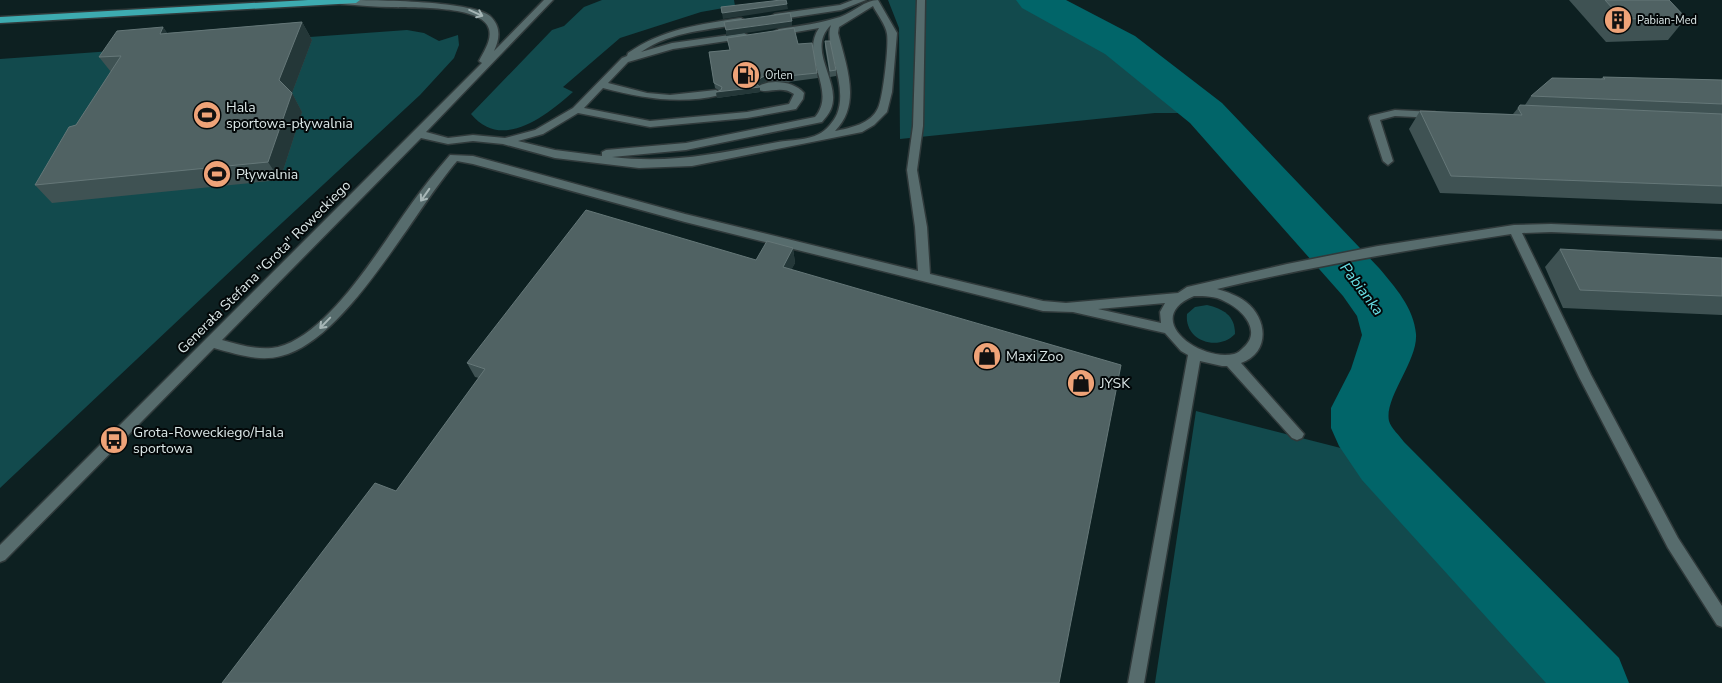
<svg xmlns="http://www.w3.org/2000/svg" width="1722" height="683" viewBox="0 0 1722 683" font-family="'Nunito Sans',sans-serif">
  <rect width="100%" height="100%" fill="#0d2021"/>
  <g fill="#124a4d">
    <path d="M602 0H737H734L735 6 701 12 620 38 563 87 573 92C547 115 502 152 471 114L552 30 564 26 584 7Z"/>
    <polygon points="888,0 1036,0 1120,45 1206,113 1155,113 900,139 899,28"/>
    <polygon points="407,30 424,33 439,41 458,35 459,45 454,58 420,95 256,247 0,488 0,59"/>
    <path d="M1207 305C1223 309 1235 315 1235 334 1218 352 1184 341 1187 314L1195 307Z"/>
    <polygon points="1196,411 1384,459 1597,683 1155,683"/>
  </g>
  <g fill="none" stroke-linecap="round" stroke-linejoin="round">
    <path fill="#016569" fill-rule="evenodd" d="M1016 0H1066L1135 36 1222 103 1379 268C1395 287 1414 308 1416 334 1418 361 1384 398 1389 421 1391 428 1400 436 1404 442L1619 658 1629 683H1546L1362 480 1339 446 1331 428V408L1351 369 1362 335 1357 316 1343 296 1190 123 1105 54 1022 8Z"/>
    <defs>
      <g id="minor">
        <path d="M338 0C368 0 470 0 490 16 501 26 500 39 494 51L544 0H553L426 132 448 138 473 135 505 138 535 130 573 108 622 58 627 56 628 53C663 29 700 24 741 18L746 21 744 23C708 31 673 30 641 52L672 43 744 33 749 36 747 38 673 49 628 62 608 83 647 93 670 95 716 90 721 93 720 95C679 105 643 98 603 88L584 108 650 121 747 112 789 104 794 94C780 84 765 96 756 88 768 78 794 81 804 93L803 99 796 109 747 118 650 127 578 113 543 134 518 141 555 150 602 156V152L606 150 686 143 815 117C838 90 799 57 819 28L779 35 774 32 779 29C800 26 821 23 840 17 854 12 865 0 878 0L897 33 892 92 887 112 874 125 862 132 692 166 639 168 555 158 503 144 473 141 448 144 421 138 222 340C240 345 260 351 278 347 330 334 382 244 412 203 424 186 437 170 450 155L473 156 685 214 918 271 915 227 907 170 913 126 917 0H925L923 126 917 170 927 227 930 274 1043 301 1066 303 1178 293 1187 287 1287 264 1378 246 1514 225 1551 224 1722 231V239L1551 232 1522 233 1591 375 1678 538 1722 606V627L1717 625 1668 548 1579 377 1511 234C1412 249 1314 266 1217 289 1228 292 1238 296 1246 302 1268 319 1270 353 1241 363L1304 434 1302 438 1297 440 1292 438 1227 366H1222L1200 361 1144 683H1128L1188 355 1181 351 1165 333 1073 312 1043 311 685 222 473 164 457 161C413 212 346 341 281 356 259 362 236 354 214 348L5 560 0 562V545L482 63 479 61C484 51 492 40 489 29 483 5 412 8 392 7 375 7 359 5 342 4L339 3ZM873 6C877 14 886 25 887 34 889 45 883 98 878 108 871 124 850 128 835 131 862 104 846 65 838 33L839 27ZM831 25C823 46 849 84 837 114 834 121 826 131 819 134 808 140 790 140 778 142 720 153 672 164 612 157L686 150 822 122C825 118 829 114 831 109 842 81 805 50 831 25ZM1194 296C1205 296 1215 296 1224 301 1242 309 1263 331 1243 348 1240 351 1238 353 1234 354 1199 362 1141 318 1194 296ZM1165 303 1160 312 1161 323 1098 309Z"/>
        <polygon points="853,0 866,0 841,10 775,20 770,17 775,14 840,5"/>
        <polygon points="1395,110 1435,112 1440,115 1435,118 1395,116 1380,120 1393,161 1388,165 1383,161 1369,118 1370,116"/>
      </g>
      <polygon id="major" points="308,0 360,0 356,3 0,23 0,17"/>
    </defs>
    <use href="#minor" stroke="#303a3b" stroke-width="3"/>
    <use href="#major" stroke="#303a3b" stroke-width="3"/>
    <use href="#minor" fill="#576c6d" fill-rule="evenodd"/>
    <use href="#major" fill="#3dabb0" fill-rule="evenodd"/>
  </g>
  <g fill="#3f5253">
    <polygon points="1569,0 1669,0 1686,18 1668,40 1606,42"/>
    <polygon points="302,22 312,40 292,93 302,112 280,180 52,203 35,185 76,125 111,72 99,57 163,27 167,33"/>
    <polygon points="825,41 836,70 836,76 830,77 825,47"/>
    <polygon points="798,44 817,73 818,78 788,82 767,81 758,85 760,92 717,98 716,92 720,91 715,88 709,52"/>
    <polygon points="1603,77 1722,80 1722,204 1440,193 1409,129 1420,111 1513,114 1518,108 1525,105 1531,96 1601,79"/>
    <polygon points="793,248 795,263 791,270 396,491 479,378 475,377 467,363 756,260"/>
    <polygon points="1560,249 1722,258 1722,315 1563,308 1545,267"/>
  </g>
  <g fill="#243738">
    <polygon points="787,4 788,9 723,19 722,13"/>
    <polygon points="792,21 792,26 726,36 726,30"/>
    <polygon points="302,22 312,40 292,93 302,112 280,180 268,162 279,80"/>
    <polygon points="163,27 176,46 160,34"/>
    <polygon points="766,75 767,81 754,87 760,87 760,92 717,98 716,92 754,82"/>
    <polygon points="793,248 795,263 785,282 783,267"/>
  </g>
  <g fill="#506263" stroke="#657778">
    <polygon points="781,0 786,0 787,4 722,13 721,7"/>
    <polygon points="1605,0 1669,0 1686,18 1622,19"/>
    <polygon points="790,13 792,21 726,30 724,22"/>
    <polygon points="302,22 279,80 292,93 268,162 35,185 69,127 76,125 121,56 99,57 117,31 163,27 160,34"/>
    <polygon points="794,28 798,44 812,43 817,73 788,76 766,75 754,82 760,87 716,92 721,90 722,87 714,83 709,52 730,50 727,38"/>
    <polygon points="825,41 830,41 836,70 830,71"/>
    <polygon points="1603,77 1722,80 1722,104 1531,96 1552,78 1605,79"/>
    <polygon points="1520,105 1722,114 1722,186 1451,176 1420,111 1522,115 1518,108"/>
    <polygon points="586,210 756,260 767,241 793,248 783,267 1121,365 1059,683 222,683 375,483 396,491 485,369 467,363"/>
    <polygon points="1560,249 1722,258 1722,296 1580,290"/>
  </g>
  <defs><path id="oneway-shaft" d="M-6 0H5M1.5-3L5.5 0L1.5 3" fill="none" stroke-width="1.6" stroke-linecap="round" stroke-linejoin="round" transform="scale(1.25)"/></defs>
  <g stroke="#a6b6b6">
    <use href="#oneway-shaft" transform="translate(476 13) rotate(24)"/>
    <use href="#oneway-shaft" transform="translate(425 195) rotate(125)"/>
    <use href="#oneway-shaft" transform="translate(325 323) rotate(134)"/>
  </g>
  <defs>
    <symbol id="building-disc" viewBox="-11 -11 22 22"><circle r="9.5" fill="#efa378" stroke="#030809"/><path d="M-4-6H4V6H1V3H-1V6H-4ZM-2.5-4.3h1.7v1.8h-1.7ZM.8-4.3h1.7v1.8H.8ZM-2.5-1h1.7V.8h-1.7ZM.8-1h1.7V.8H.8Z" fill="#111"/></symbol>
    <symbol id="fuel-disc" viewBox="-11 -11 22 22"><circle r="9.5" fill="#efa378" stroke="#030809"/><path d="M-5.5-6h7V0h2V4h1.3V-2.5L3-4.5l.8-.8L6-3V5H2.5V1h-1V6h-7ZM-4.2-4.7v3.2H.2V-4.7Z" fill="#111"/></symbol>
    <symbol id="stadium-disc" viewBox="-11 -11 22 22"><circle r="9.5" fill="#efa378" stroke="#030809"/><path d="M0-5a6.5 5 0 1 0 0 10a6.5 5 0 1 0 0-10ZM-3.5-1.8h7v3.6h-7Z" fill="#111"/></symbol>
    <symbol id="shop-disc" viewBox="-11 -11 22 22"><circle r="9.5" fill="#efa378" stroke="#030809"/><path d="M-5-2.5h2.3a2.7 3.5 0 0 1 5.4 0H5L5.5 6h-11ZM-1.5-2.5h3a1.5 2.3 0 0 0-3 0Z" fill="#111"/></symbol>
    <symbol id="bus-disc" viewBox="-11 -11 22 22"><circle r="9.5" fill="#efa378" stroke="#030809"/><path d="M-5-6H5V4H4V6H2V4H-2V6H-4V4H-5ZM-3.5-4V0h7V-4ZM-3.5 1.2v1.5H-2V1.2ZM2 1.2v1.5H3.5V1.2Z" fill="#111"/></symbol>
  </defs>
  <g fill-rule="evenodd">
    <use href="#building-disc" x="1602" y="4" width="32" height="32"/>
    <use href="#fuel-disc" x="730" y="59" width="32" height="32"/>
    <use href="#stadium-disc" x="191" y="99" width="32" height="32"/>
    <use href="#stadium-disc" x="201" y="158" width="32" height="32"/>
    <use href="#shop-disc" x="971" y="340" width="32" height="32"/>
    <use href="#shop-disc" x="1065" y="367" width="32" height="32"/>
    <use href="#bus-disc" x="98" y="424" width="32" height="32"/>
  </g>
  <g text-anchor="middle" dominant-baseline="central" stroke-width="4" stroke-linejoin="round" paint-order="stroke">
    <g font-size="11" fill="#dbe7e7" stroke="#030809" text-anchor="start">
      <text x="1637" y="20">Pabian-Med</text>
      <text x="765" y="75">Orlen</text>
    </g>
    <g font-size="14" fill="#dbe7e7" stroke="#030809" text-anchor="start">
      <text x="226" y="107">Hala<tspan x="226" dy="16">sportowa-pływalnia</tspan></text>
      <text x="236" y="174">Pływalnia</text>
      <text x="1006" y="356">Maxi Zoo</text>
      <text x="1100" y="383">JYSK</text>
      <text x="133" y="432">Grota-Roweckiego/Hala<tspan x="133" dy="16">sportowa</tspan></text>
    </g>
    <g font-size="14" fill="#dbe7e7" stroke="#030809">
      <text transform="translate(264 267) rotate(-45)">Generała Stefana "Grota" Roweckiego</text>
    </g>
    <g font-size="15" font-style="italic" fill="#68e0e6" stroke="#030809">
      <text transform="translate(1362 289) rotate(53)">Pabianka</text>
    </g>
  </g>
</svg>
